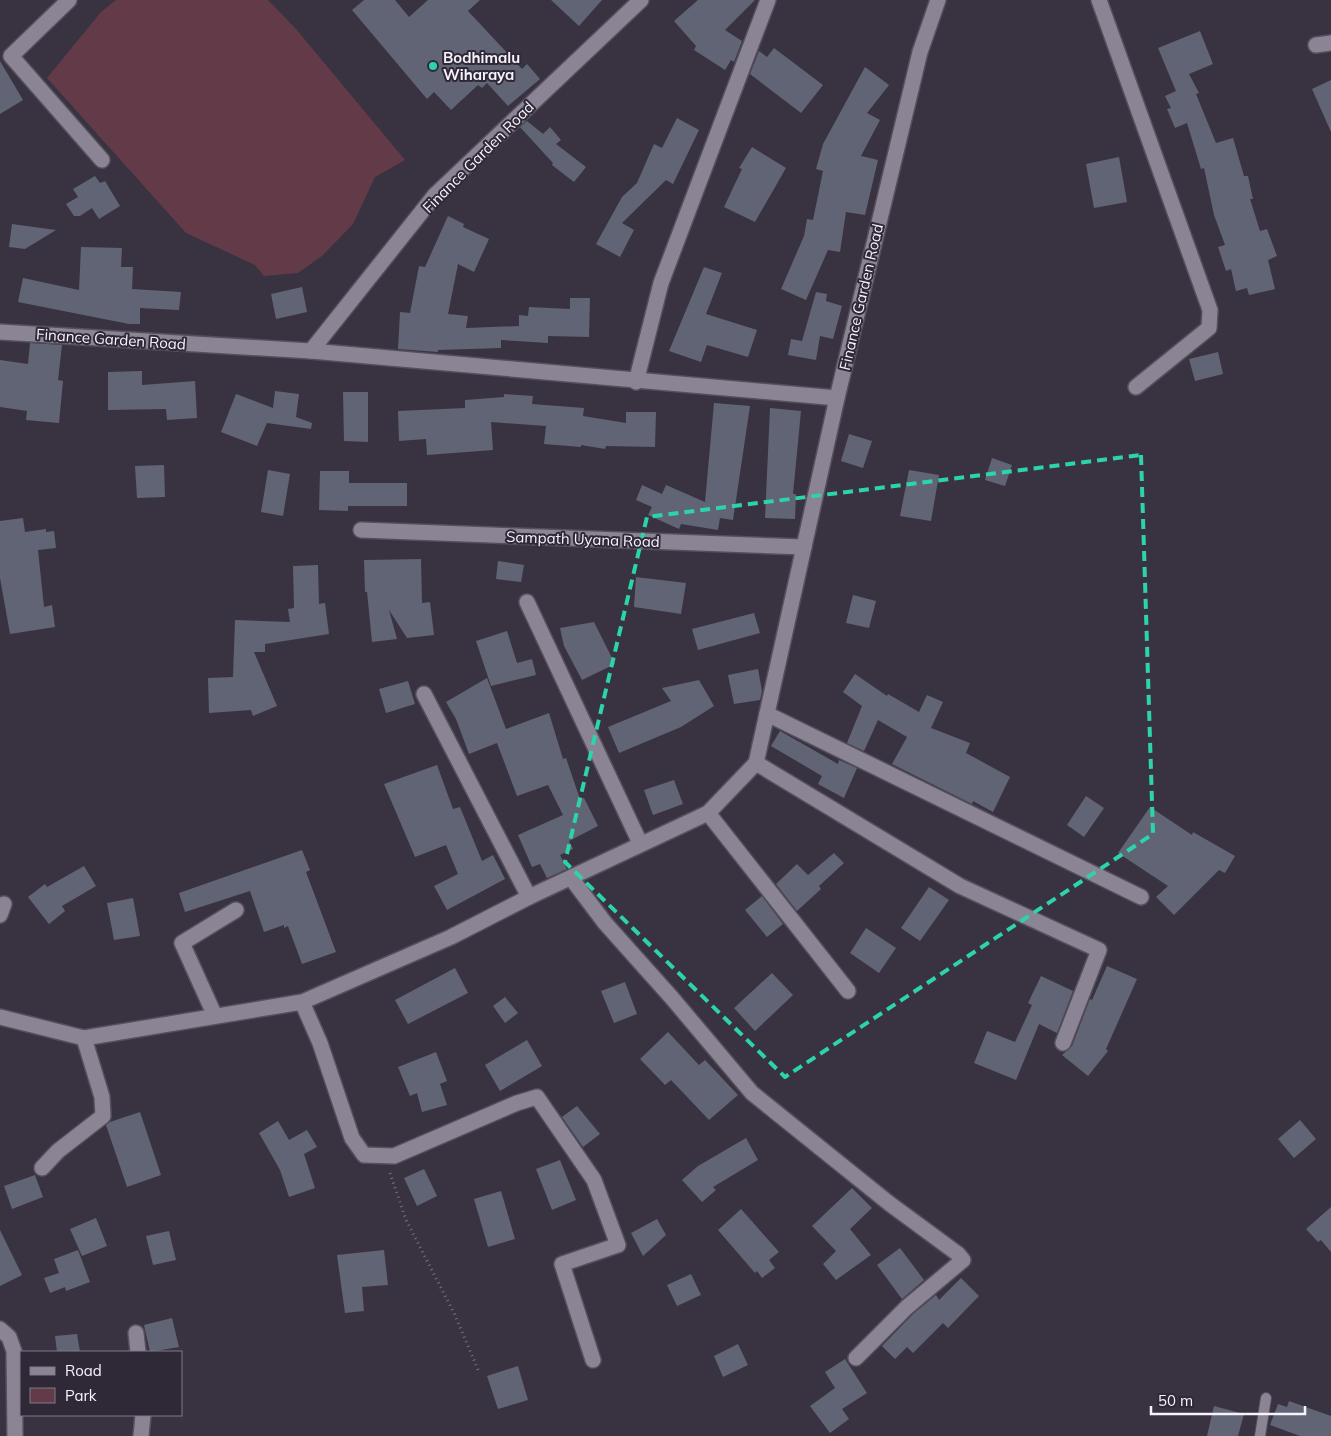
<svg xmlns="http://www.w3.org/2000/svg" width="1331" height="1436" viewBox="0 0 1331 1436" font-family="Mulish,sans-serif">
  <rect width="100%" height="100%" fill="#393341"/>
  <polygon fill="#633a48" points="116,0 268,0 296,29 405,160 375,177 353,224 322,256 298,273 264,276 255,265 186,233 47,78 101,12"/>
  <g fill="#616474">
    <polygon points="364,0 395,0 409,17 428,0 480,0 468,11 522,69 527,64 540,79 508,106 487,83 482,88 478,85 451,110 434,92 427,99 352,10"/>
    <polygon points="551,0 602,0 579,26"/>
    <polygon points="698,0 755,0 725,30 742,41 734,62 731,60 725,70 694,50 696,46 674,21"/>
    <polygon points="1200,31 1213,64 1189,74 1199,93 1196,94 1216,143 1233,138 1244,176 1248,176 1253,199 1250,199 1260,231 1267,229 1277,256 1268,260 1275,289 1249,295 1247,288 1236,291 1231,269 1226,271 1218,247 1225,245 1214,215 1204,168 1201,169 1187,123 1175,128 1167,109 1171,108 1165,96 1176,91 1158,48"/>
    <polygon points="774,48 823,85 801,113 750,74 759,51 767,57"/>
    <polygon points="0,61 23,100 0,114"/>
    <polygon points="865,67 889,85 867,113 880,120 861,156 878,160 865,215 846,212 840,252 828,250 806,300 781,289 804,236 807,219 813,220 823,171 816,169 823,144"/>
    <polygon points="1331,80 1331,132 1312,89"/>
    <polygon points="677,118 699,130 673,184 666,180 622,223 634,230 620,257 596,244 622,197 637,183 654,144 662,148"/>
    <polygon points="527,121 543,134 550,127 561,140 556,144 586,167 574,182 552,165 553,163 520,127"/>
    <polygon points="752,147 786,168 755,222 724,207 742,169 739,168"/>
    <polygon points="1119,157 1127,202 1094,208 1086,164"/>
    <polygon points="95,176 100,183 105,181 120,206 99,219 92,208 80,216 74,216 66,204 78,197 73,189"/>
    <polygon points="448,216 464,224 463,227 489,239 474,272 458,264 448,314 468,316 466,328 519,326 519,315 528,316 529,307 570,309 570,298 590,298 589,337 548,336 548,343 501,340 501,348 438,350 438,352 398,349 400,312 410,313 419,266 425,267"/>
    <polygon points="12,224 56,230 25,249 9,247"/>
    <polygon points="81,247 122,248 121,267 133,267 132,289 181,292 179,310 140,308 140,324 129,324 18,302 23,278 79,290"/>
    <polygon points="704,267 722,273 706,314 757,330 748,357 707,345 701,362 669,351"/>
    <polygon points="302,287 307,312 276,319 271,294"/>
    <polygon points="816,292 827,294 826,301 842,306 833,339 820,336 816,360 788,355 791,339 802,341"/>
    <polygon points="30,343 62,345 58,380 63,381 59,423 26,420 27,411 0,407 0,360 28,364"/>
    <polygon points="1218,352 1223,374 1195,381 1189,359"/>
    <polygon points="142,371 142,385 195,381 197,418 167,420 166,409 108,410 108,372"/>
    <polygon points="275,391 299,394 296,417 312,423 311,429 267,423 257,446 221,432 236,394 273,408"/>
    <polygon points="343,392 368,392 368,442 344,441"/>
    <polygon points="504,394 533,396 532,404 584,408 583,416 626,423 626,412 656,412 655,447 606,446 605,449 581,445 581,447 544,444 546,426 491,422 493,450 427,455 426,439 399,441 398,411 465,408 465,400 504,397"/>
    <polygon points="714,403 750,406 733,520 720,518 718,530 681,524 679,529 648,515 652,507 636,500 642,485 662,494 666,485 705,502"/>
    <polygon points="770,408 801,411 793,494 796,494 795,519 765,518"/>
    <polygon points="849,434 872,441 863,468 841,461"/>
    <polygon points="992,458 1012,465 1005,486 985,480"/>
    <polygon points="164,465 165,497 137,498 135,466"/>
    <polygon points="268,470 290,474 283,516 261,512"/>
    <polygon points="909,470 939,475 931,521 900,516"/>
    <polygon points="320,471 349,471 349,483 407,483 407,506 348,506 348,511 319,510"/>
    <polygon points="23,518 25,532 46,529 46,532 54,531 56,548 38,550 44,607 52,605 55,627 10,634 0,578 0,521"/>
    <polygon points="421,559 422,603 430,602 434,635 407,638 389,610 397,639 372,642 367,592 365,592 364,560"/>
    <polygon points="498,561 524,565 521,582 496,579"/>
    <polygon points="318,565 319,604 325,603 329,634 265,644 265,652 254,652 277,706 253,716 251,710 209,713 208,678 233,677 235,620 290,622 288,609 294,608 293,566"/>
    <polygon points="636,577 686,583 681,614 634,607"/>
    <polygon points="853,595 876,601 869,628 846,623"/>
    <polygon points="754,613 760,633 698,650 692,629"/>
    <polygon points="594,622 615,664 582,680 564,646 560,628"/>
    <polygon points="507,631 517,663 532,659 536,675 491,686 476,641"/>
    <polygon points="758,669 762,691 760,700 734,704 728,675"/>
    <polygon points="855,674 887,696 888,694 919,712 927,695 943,702 931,728 970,743 966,753 1010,777 993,812 973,801 972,804 892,764 907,737 878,720 864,751 847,743 862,706 843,692"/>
    <polygon points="487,678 506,729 549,713 563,759 566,758 580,799 584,798 598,826 569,841 573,849 560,855 567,869 547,878 540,864 532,867 518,835 563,815 548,785 517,796 497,743 469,754 456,719 446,702"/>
    <polygon points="699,680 714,706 681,727 619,753 608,727 671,701 662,688"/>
    <polygon points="408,681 415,704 386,713 379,689"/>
    <polygon points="780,731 838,764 839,760 857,768 844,798 818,784 822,776 771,746"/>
    <polygon points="437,765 453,809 460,807 482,861 493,855 505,879 447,910 434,886 458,874 446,845 415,857 384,784"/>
    <polygon points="674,780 683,804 653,815 644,790"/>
    <polygon points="1086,796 1104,808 1084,837 1067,825"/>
    <polygon points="1150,807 1192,835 1193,832 1235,856 1225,873 1219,870 1174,915 1156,897 1168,886 1118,853"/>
    <polygon points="302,850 310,870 306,872 336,952 302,964 288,926 284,928 284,925 264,932 250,891 185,912 179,893"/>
    <polygon points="834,853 844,863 819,886 821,889 797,911 776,884 797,864 808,875"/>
    <polygon points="84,866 96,886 62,906 65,911 49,924 28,897 45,884 47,887"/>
    <polygon points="929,887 949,900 920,941 901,928"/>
    <polygon points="762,896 783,924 767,937 745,910"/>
    <polygon points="133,898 140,936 114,940 107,903"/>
    <polygon points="866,928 896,948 879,973 850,953"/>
    <polygon points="1107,966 1137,979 1106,1049 1108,1051 1088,1076 1062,1055 1072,1046 1090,999 1092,1000"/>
    <polygon points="455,968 468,993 408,1024 395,1000"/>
    <polygon points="772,973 793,995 755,1031 734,1008"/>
    <polygon points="1041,976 1073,991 1057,1033 1039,1024 1016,1080 974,1063 987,1031 1015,1042 1032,1005 1028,1003"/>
    <polygon points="625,982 637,1014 614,1023 601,991"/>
    <polygon points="505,997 518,1013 505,1023 493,1006"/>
    <polygon points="668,1032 699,1065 705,1060 738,1095 709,1120 671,1080 665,1085 640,1059"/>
    <polygon points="527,1040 542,1066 500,1091 485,1065"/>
    <polygon points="436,1052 447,1081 440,1084 447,1105 422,1112 417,1093 410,1096 398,1067"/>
    <polygon points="577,1106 600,1134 583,1147 562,1117"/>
    <polygon points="140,1112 161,1175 127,1187 106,1125 110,1122"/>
    <polygon points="1300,1120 1316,1139 1294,1158 1278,1139"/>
    <polygon points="278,1121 289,1140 307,1130 317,1147 304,1154 315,1188 289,1197 280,1170 259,1133"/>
    <polygon points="746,1138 758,1160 713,1187 716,1190 702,1202 682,1180 698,1166"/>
    <polygon points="560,1160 576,1200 552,1210 536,1169"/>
    <polygon points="424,1169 437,1196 417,1206 404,1178"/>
    <polygon points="35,1175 43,1197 12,1209 4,1186"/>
    <polygon points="852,1188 872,1208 850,1229 871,1255 836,1280 823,1264 836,1251 812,1226"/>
    <polygon points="501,1191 515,1239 488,1247 474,1199"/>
    <polygon points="1331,1207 1331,1252 1321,1240 1318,1242 1306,1229"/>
    <polygon points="741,1209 779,1252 769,1260 775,1268 762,1278 757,1271 755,1273 718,1230"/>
    <polygon points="96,1218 107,1246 82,1256 70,1229"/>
    <polygon points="657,1219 666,1235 643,1256 631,1233"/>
    <polygon points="0,1230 22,1275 0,1286"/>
    <polygon points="169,1231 176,1260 153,1265 146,1236"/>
    <polygon points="900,1248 924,1280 902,1299 877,1265"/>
    <polygon points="78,1250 90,1282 66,1291 65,1287 50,1293 44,1278 59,1273 54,1259"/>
    <polygon points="384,1250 388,1285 362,1287 364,1311 345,1313 337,1255"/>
    <polygon points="691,1274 701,1295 677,1306 667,1285"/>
    <polygon points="961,1278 979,1296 948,1328 943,1323 913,1353 907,1347 895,1359 882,1346 913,1314 936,1295 939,1300"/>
    <polygon points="172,1318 179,1347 150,1352 144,1325"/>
    <polygon points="77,1334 80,1352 57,1352 55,1336"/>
    <polygon points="738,1344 748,1365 723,1377 714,1356"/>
    <polygon points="845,1359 867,1393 842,1409 849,1419 830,1433 810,1406 835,1388 825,1372"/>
    <polygon points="518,1366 528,1400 498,1409 487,1376"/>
    <polygon points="1289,1401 1331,1416 1331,1436 1300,1436 1270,1425 1278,1404 1287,1407"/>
    <polygon points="1214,1406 1244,1414 1238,1436 1207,1436"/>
  </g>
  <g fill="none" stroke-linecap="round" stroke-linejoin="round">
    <defs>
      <polyline id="service" points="1260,1436 1266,1398"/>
      <g id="minor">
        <polyline points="69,0 11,56 102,160"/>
        <polyline points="1099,0 1210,310 1209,328 1136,387"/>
        <polyline points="1316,45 1331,43"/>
        <polyline points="0,332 311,351 837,398 920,52 938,0"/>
        <polyline points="311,351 435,195 641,0"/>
        <polyline points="636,382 661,283 768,0"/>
        <polyline points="361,530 804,547"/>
        <polyline points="527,602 640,843"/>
        <polyline points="424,694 529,897"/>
        <polyline points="767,714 1141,897"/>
        <polyline points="756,763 960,886 1099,950 1063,1043"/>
        <polyline points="708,813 848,991"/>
        <polyline points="571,878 605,923 672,998 752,1093 890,1204 958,1254 963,1260 907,1307 856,1358"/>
        <polyline points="0,915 4,904"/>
        <polyline points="302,1002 320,1043 352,1138 364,1155 394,1156 517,1103 537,1097 594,1180 618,1245 562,1264 593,1360"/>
        <polyline points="215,1016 182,943 236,910"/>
        <polyline points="0,1017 84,1038 302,1002 451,937 529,897 708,813 756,763 837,398"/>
        <polyline points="42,1168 58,1151 103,1116 102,1097 84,1038"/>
        <polyline points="0,1329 9,1337 14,1351 15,1436"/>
        <polyline points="136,1333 138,1352"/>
        <polyline points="141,1436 143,1415"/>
      </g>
    </defs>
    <use href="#service" stroke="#544f5b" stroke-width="12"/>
    <use href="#minor" stroke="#544f5b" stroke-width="18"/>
    <polyline stroke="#76717d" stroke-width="3" stroke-dasharray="1 4" stroke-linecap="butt" points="390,1173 406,1220 454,1313 479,1372"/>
    <use href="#service" stroke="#8b8495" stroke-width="10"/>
    <use href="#minor" stroke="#8b8495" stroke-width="15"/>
  </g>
  <path fill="none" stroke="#2dd4ab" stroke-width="4" stroke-dasharray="10 6" stroke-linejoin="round" d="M1141 455 1153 834 785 1077 565 862 647 517Z"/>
  <circle fill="#2dd4ab" stroke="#2f2937" stroke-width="2" cx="433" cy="66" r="5"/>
  <g text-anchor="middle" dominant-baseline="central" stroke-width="4" stroke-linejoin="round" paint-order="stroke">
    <g font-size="15" font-weight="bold" fill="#f7f3fc" stroke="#2f2937" text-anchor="start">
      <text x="443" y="57">Bodhimalu<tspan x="443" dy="17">Wiharaya</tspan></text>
    </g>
    <g font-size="15" fill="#f7f3fc" stroke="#2f2937">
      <text transform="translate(478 157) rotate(-45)">Finance Garden Road</text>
      <text transform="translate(861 297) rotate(-77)">Finance Garden Road</text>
      <text transform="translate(111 339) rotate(4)">Finance Garden Road</text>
      <text transform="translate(583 539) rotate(2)">Sampath Uyana Road</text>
    </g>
  </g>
  <rect x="20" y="1351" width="162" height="65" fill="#2f2937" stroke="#7f7a86"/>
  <rect x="30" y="1367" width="25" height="8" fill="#8b8495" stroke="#7f7a86"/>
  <text x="65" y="1376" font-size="15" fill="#f7f3fc">Road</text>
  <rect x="30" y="1388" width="25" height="15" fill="#633a48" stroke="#7f7a86"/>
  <text x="65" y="1401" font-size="15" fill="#f7f3fc">Park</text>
  <path d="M1151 1406v8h154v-8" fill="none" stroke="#f7f3fc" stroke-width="2.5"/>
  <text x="1158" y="1406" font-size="15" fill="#f7f3fc" stroke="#2f2937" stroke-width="4" paint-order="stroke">50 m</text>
</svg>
